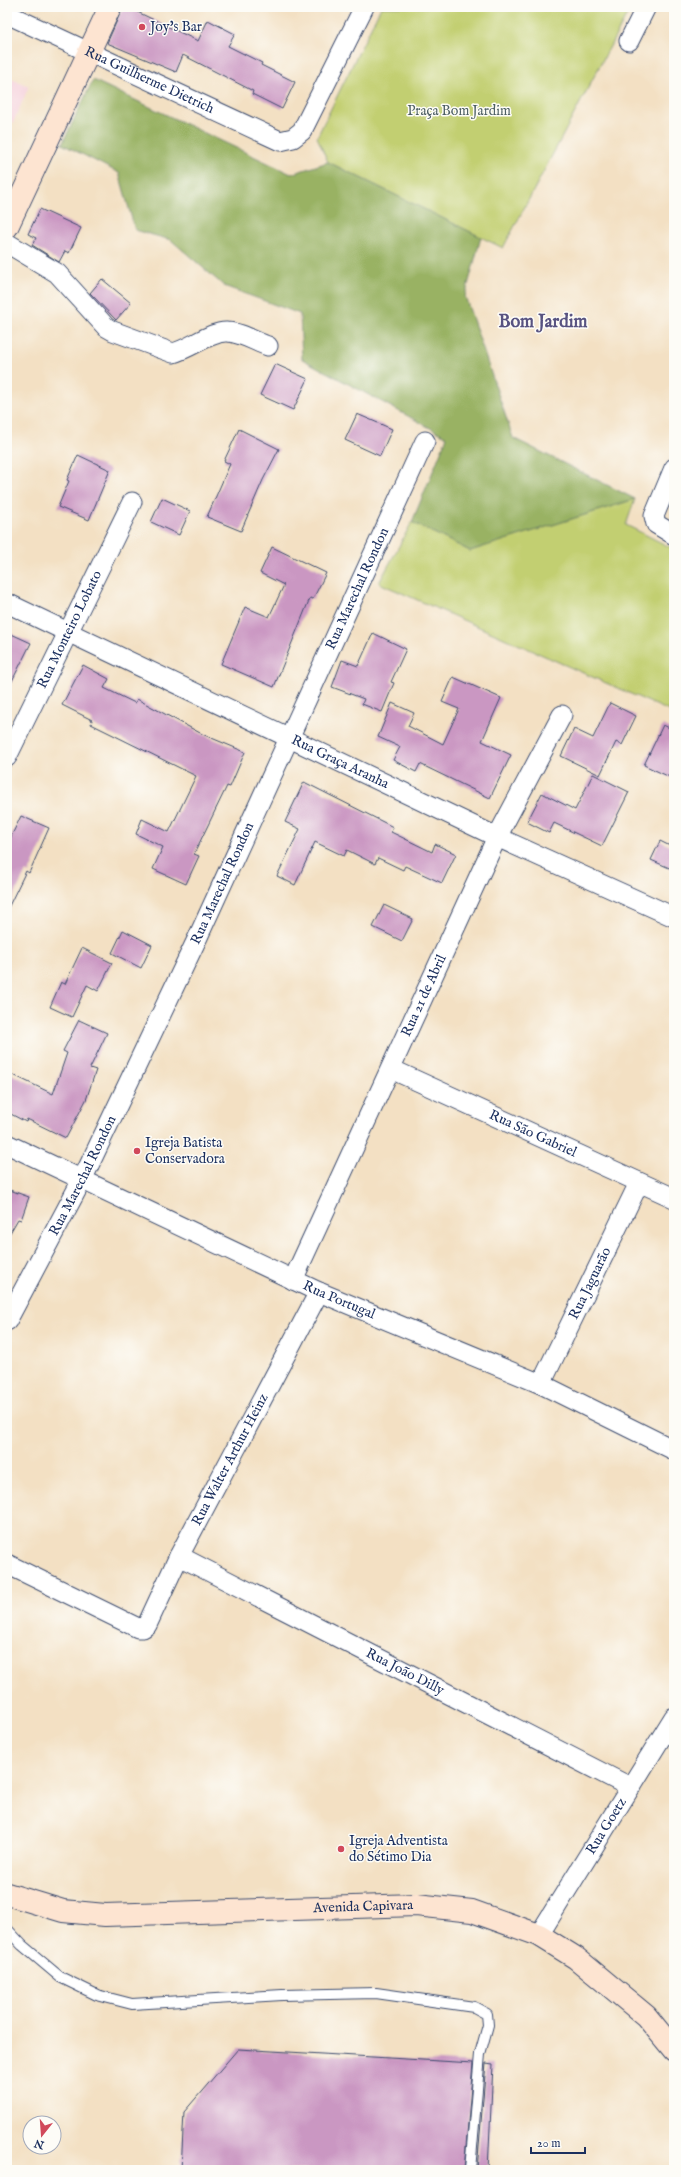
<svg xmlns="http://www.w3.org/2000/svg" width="681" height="2177" viewBox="0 0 681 2177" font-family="'IM FELL English',serif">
  <rect width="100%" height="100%" fill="#fdfcf7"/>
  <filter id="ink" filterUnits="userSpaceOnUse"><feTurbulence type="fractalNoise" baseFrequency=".025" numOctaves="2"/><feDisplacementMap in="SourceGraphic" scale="8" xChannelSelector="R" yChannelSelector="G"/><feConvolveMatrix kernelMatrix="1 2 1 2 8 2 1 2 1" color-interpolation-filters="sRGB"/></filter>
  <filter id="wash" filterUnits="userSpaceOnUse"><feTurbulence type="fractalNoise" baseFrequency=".012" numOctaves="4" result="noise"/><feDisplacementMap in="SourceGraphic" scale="16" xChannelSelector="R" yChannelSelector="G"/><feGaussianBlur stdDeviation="0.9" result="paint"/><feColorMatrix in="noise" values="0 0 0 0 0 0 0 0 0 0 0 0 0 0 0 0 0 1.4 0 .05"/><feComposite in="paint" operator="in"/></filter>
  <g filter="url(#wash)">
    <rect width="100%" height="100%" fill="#f3e0c3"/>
    <polygon fill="#f5cfdb" points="7,77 29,86 13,123 7,120"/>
    <g fill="#c2cf71" stroke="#6e7f68">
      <polygon points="381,7 631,7 503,248 328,162 317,137"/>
      <polygon points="635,499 626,525 674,549 674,713 379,583 412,522 470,551"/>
    </g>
    <polygon fill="#99b263" stroke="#5a7060" points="93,80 291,174 328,162 481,237 465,296 513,438 635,499 470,551 412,522 447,437 302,359 300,314 224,286 171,240 135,230 119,173 62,144"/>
    <g id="blocks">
      <g fill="#ca97c2">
        <polygon points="123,7 127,7 198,41 208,20 235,34 228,46 262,63 261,65 295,82 282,109 252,94 253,91 183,55 176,72 107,43"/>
        <polygon points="40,209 81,228 69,253 65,251 59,262 32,245 36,238 28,234"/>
        <polygon points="102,279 131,303 116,320 90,293"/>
        <polygon points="275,364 308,379 293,410 260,395"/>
        <polygon points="357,414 392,429 380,456 345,440"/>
        <polygon points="239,429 279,449 263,480 241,531 207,517 230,464 224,461"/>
        <polygon points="78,455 110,470 89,520 58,507 69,481 67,480"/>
        <polygon points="162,498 190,511 179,535 151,522"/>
        <polygon points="272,547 326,573 313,599 310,598 274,687 221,664 245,607 269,617 284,585 260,573"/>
        <polygon points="7,632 31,643 7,691"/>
        <polygon points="373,633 406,649 391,682 394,683 382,712 362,704 364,699 332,687 342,660 358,666"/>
        <polygon points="83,665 109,679 104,688 135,703 137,699 202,734 245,752 230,787 227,786 194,854 199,856 186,884 153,869 163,847 136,834 142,819 169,832 196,776 91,724 92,720 62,705"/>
        <polygon points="453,677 501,698 482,741 511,755 490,798 420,764 416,772 393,760 400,747 378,737 392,703 414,713 408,726 443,744 459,709 442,702"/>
        <polygon points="610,703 636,716 622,745 616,742 600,775 561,756 574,729 593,738"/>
        <polygon points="663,725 674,730 674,779 644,765"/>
        <polygon points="593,774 629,792 602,846 554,823 549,833 527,822 542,793 575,810"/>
        <polygon points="304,782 393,827 391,832 432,852 435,844 456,854 442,883 405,866 403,870 378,858 375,864 347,850 344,856 315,842 295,885 277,876 300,829 285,822"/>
        <polygon points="21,816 49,828 29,873 26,871 7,910 7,845"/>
        <polygon points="660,841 674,848 674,870 651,860"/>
        <polygon points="384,905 413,919 402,941 373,927"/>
        <polygon points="123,930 152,945 141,968 112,953"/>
        <polygon points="82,948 112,963 98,991 87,985 72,1017 50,1007 61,982 65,984"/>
        <polygon points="79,1020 107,1033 90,1068 96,1070 86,1100 66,1138 27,1119 26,1122 7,1112 7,1072 53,1094 67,1053 63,1051"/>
        <polygon points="7,1189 29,1197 21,1220 18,1219 7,1238"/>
        <polygon points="238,2049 473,2063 464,2170 181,2170 184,2112"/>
        <polygon points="486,2063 493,2064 488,2170 477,2170"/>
      </g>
    </g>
  </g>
  <g filter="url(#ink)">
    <use href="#blocks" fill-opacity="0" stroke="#3b4a6d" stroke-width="1"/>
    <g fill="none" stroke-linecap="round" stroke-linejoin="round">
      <defs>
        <polyline id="lane" points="7,1929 22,1945 60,1977 97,1995 132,2004 282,1995 376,1993 474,2007 487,2014 488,2025 480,2054 470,2170"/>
        <g id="street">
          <path id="s1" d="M7 14 280 141 293 138 302 131 364 7"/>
          <polyline points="629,41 646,7"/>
          <path d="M7 243 57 273 106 327 113 331 173 353C190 349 211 331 227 332 240 332 256 342 268 346"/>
          <polyline points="674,468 654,516 656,524 674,535"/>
          <path id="s2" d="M7 603 497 837 674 917"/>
          <path id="s3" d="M7 757 132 502"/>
          <path id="s4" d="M391 1069 674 1198"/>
          <path id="s5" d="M7 1144 319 1292 541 1384 674 1450"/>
          <path id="s6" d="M293 1280 497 837 562 715"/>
          <path id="s7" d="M7 1321 83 1178 198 937 425 441"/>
          <path id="s8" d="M541 1384 639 1183"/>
          <path id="s9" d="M179 1556 630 1787"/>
          <path id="s10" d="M7 1564 138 1628H143L147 1625 179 1556 319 1292"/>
          <path id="s11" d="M539 1935 674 1717"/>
        </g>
        <g id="secondary">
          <polyline points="7,227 110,7"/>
          <path id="s12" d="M7 1894 63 1911 105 1915 416 1905 472 1911 539 1935 576 1958 646 2016 674 2050"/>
        </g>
      </defs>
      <use href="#lane" stroke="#3b4a6d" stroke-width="12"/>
      <use href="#street" stroke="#3b4a6d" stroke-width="21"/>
      <use href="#secondary" stroke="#3b4a6d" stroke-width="24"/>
      <use href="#lane" stroke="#fff" stroke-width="10"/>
      <use href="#street" stroke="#fff" stroke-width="19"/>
      <use href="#secondary" stroke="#fde4d1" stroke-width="22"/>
    </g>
  </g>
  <g fill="#d1495b" stroke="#fdfcf7" stroke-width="1.5">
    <circle cx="142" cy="27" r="4"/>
    <circle cx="137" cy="1151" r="4"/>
    <circle cx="341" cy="1849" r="4"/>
  </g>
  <g text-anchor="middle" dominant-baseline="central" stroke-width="3" stroke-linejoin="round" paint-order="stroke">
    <g font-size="14" fill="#1b2f5e" stroke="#fdfcf7" text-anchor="start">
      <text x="150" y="27">Joy's Bar</text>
      <text x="145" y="1143">Igreja Batista<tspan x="145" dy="16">Conservadora</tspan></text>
      <text x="349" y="1841">Igreja Adventista<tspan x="349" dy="16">do Sétimo Dia</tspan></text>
    </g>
    <g font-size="14" fill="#1b2f5e" stroke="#fdfcf7">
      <text stroke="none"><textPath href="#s1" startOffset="157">Rua Guilherme Dietrich</textPath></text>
      <text stroke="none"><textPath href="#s7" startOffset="812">Rua Marechal Rondon</textPath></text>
      <text stroke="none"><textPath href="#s3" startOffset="142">Rua Monteiro Lobato</textPath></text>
      <text stroke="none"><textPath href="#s2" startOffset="369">Rua Graça Aranha</textPath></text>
      <text stroke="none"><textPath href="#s7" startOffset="488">Rua Marechal Rondon</textPath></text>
      <text stroke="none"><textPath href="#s6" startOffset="313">Rua 21 de Abril</textPath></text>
      <text stroke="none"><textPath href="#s4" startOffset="156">Rua São Gabriel</textPath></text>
      <text stroke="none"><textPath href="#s7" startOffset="164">Rua Marechal Rondon</textPath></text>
      <text stroke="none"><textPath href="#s8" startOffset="112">Rua Jaguarão</textPath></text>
      <text stroke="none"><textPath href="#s5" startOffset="367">Rua Portugal</textPath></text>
      <text stroke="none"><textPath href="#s10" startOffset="341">Rua Walter Arthur Heinz</textPath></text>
      <text stroke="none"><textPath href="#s9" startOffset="254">Rua João Dilly</textPath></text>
      <text stroke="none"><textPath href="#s11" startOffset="128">Rua Goetz</textPath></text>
      <text stroke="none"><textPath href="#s12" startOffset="359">Avenida Capivara</textPath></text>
    </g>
    <g font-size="14" fill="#4d5f64" stroke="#fdfcf7">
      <text x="459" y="111">Praça Bom Jardim</text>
    </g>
    <g font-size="18" font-weight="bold" fill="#585381" stroke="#fdfcf7">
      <text x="543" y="322">Bom Jardim</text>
    </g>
  </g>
  <rect width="681" height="2177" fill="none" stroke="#fdfcf7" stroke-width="24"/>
  <g transform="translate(42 2135) rotate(197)"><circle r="19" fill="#fdfcf7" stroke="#a3aaba"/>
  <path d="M0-3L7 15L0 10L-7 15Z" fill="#d1495b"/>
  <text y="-6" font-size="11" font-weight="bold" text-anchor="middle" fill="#1b2f5e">N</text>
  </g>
  <path d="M531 2147v6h54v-6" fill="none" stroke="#1b2f5e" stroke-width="2"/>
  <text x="537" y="2147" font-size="12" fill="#1b2f5e" stroke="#fdfcf7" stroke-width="3" paint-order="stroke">20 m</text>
</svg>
